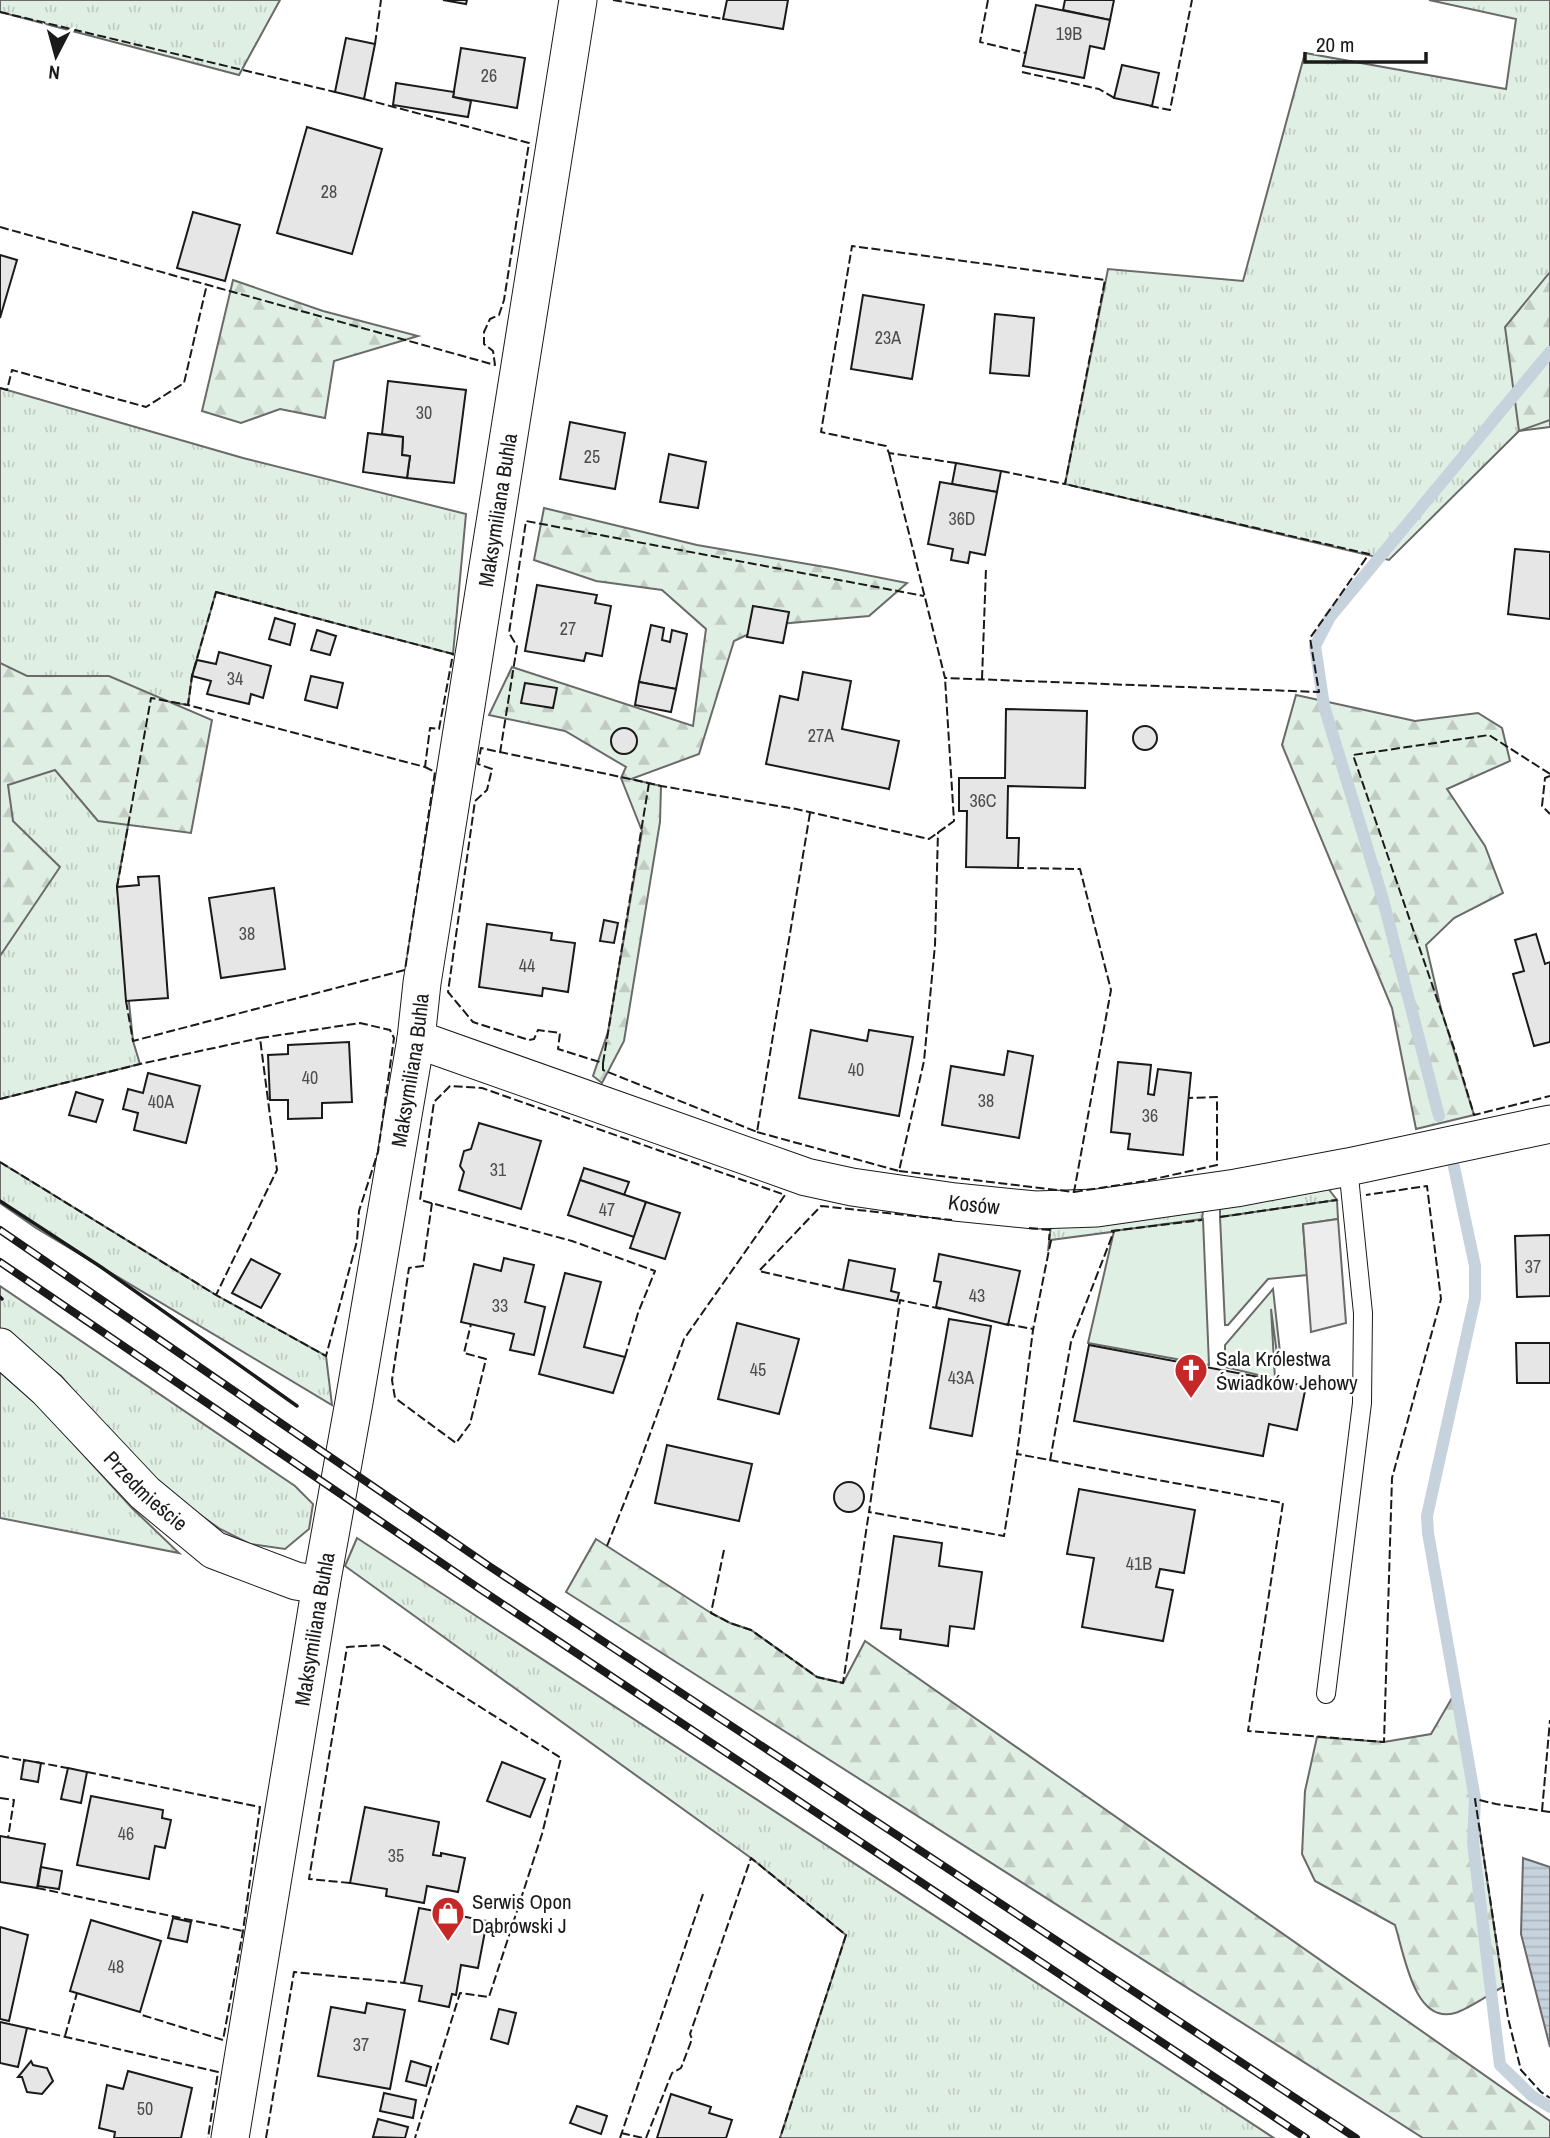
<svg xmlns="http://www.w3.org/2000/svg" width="1550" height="2138" viewBox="0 0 1550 2138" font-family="'Archivo Narrow',sans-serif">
  <defs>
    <pattern id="grass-tufts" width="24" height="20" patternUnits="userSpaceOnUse" patternTransform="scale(1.75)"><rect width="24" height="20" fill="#e0efe3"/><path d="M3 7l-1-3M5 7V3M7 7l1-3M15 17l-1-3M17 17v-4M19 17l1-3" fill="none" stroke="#c0ccc2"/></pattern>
    <pattern id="forest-firs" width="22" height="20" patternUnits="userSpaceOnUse" patternTransform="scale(1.75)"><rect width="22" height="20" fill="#e0efe3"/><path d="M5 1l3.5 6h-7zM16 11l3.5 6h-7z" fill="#c0ccc2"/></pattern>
    <pattern id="water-rules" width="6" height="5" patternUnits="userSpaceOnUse" patternTransform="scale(1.75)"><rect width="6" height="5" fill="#c6d2dc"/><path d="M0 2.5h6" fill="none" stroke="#aab4bc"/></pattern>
  </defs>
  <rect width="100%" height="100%" fill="#fff"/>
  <g fill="url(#grass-tufts)" stroke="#6a6a6a" stroke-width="2">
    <polygon points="0,0 280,0 239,75 0,12"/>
    <polygon points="1429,0 1550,0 1550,427 1519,431 1389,560 1065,484 1108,269 1243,281 1305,53 1506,89 1516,19"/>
    <polygon points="0,388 243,458 466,514 453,654 216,592 192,676 188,705 151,699 117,886 133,1041 140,1064 0,1099"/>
    <polygon points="0,1162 216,1295 326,1356 332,1405 36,1228 0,1203"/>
    <polygon points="1327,1187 1337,1200 1220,1217 1220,1206"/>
    <polygon points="1203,1210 1202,1220 1051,1240 1048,1251 1051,1225"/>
    <polygon points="0,1286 295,1486 313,1504 309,1529 285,1549 250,1544 220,1529 151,1480 61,1376 0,1331"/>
    <polygon points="0,1372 40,1407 132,1508 179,1553 0,1518"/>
    <polygon points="357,1538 1274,2138 780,2138 846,1935 751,1858 345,1566"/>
  </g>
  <g fill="url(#forest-firs)" stroke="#6a6a6a" stroke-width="2">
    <polygon points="1550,272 1550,420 1519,431 1505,327"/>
    <polygon points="233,280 323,311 418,336 334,361 325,418 280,409 241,423 202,411"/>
    <polygon points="544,508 697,545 831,568 907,583 869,616 768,625 734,641 699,754 631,779 661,786 660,822 624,1041 602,1083 593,1076 608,1032 642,831 621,778 626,767 565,731 489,715 512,667 693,726 706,629 662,590 596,581 534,560"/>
    <polygon points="0,663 27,676 109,676 212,720 191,833 98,821 55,770 8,785 13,821 60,867 0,956"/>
    <polygon points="1296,695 1415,721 1478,713 1502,728 1510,761 1447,789 1485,846 1503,893 1454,918 1426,945 1441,1009 1474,1115 1416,1129 1392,1008 1282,745"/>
    <polygon points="596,1539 711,1613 730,1623 751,1630 817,1677 843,1683 865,1641 1550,2121 1550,2138 1423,2138 566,1592"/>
    <path d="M1456 1691 1473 1784 1503 1987C1489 1994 1469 2009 1455 2013 1414 2025 1404 1953 1395 1925L1315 1881 1302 1854 1305 1791 1317 1737 1384 1742 1431 1734Z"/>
  </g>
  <g fill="#e0efe3" stroke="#6a6a6a" stroke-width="2">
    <polygon points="1337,1200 1338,1219 1303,1224 1307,1275 1268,1279 1228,1325 1225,1325 1220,1217"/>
    <polygon points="1203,1219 1209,1365 1088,1343 1114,1231"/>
    <polygon points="1273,1289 1281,1361 1278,1362 1271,1309 1275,1379 1225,1367 1225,1345"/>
  </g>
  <polygon fill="#ededed" stroke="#6a6a6a" stroke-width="2" points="1338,1219 1346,1323 1311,1332 1303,1224"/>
  <polygon fill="url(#water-rules)" stroke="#6a6a6a" stroke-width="2" points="1523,1858 1550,1867 1550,2047 1521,1934"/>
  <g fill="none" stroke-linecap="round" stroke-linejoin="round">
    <g stroke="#c6d2dc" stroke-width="12">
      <polyline points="1439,1116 1382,896 1324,706 1315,646 1330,617 1550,352"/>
      <polyline points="1454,1167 1475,1266 1475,1298 1427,1516 1428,1533 1475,1799 1473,1843 1500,2065 1532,2096 1550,2107"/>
    </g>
  </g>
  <g fill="#e6e6e6" stroke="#1a1a1a" stroke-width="2">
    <polygon points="443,0 467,0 466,4"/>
    <polygon points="727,0 788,0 783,29 723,19"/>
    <polygon points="1065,0 1114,0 1110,20 1063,10"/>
    <polygon points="1036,5 1110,20 1104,49 1090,46 1084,78 1023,66"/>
    <polygon points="346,38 375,44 364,99 335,92"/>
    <polygon points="461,48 525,58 517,108 453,97"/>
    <polygon points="1122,65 1159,73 1152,106 1114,98"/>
    <polygon points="396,83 454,92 453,97 471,101 468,117 393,105"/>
    <polygon points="307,127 382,149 352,254 277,233"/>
    <polygon points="193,212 240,225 225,281 177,268"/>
    <polygon points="0,255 17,260 0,318"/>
    <polygon points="863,295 924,305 912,379 851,369"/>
    <polygon points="995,314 1034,318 1029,376 990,373"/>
    <polygon points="388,381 466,390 454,483 407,478 410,456 402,455 403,437 382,434"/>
    <polygon points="570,422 625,433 615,489 560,479"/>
    <polygon points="368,433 403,437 402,455 410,456 407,478 363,472"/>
    <polygon points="669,454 706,462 698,508 660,502"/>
    <polygon points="956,463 1001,471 997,492 952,484"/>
    <polygon points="940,482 997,492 985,555 970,552 968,563 951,560 953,549 928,544"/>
    <polygon points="1515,549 1550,552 1550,619 1508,614"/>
    <polygon points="537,585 597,595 595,603 611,606 602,656 586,653 584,661 525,651"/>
    <polygon points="753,606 789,612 783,643 747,637"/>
    <polygon points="275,618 295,624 290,645 269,639"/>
    <polygon points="651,625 664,628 662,640 670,642 672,630 687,634 676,689 639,682"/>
    <polygon points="317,630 336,636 330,655 311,650"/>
    <polygon points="219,652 271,666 263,698 251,694 249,704 207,694 211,681 192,676 197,660 216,664"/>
    <polygon points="803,672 851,681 842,729 899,741 889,789 766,764 780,696 798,700"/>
    <polygon points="311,676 343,683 337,708 305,700"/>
    <polygon points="639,682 676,689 671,712 635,705"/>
    <polygon points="525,683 557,688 553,708 521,703"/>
    <polygon points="1006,709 1087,711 1085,788 1008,786 1007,838 1019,838 1018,868 966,867 967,811 959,811 959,778 1005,778"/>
    <circle cx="1145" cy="738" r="12"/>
    <circle cx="624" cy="741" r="13"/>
    <polygon points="159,876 168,998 126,1001 117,887 139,885 138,877"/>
    <polygon points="274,888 285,969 221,978 209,898"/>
    <polygon points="604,920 618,923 614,943 600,941"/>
    <polygon points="487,924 552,933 551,940 575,943 568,992 543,988 542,996 479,987"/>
    <polygon points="1536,934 1545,964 1550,962 1550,1042 1534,1046 1513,974 1524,971 1515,940"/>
    <polygon points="811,1030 867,1041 869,1030 913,1037 899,1116 799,1098"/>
    <polygon points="349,1042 352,1102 322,1103 322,1118 288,1119 288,1100 270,1100 268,1055 288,1054 288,1045"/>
    <polygon points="1008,1051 1033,1056 1019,1138 942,1125 951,1066 1004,1075"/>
    <polygon points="1118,1062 1151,1065 1148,1094 1154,1095 1158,1069 1191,1073 1183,1155 1128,1149 1130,1134 1111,1132"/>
    <polygon points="148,1073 200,1086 186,1143 134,1130 138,1113 123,1109 128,1089 143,1093"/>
    <polygon points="76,1092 103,1100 96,1122 69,1115"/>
    <polygon points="479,1123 541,1141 521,1209 459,1190 464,1172 460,1166 464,1151 471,1149"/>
    <polygon points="584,1168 629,1182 624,1195 580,1180"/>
    <polygon points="580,1180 646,1202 634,1237 568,1215"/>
    <polygon points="646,1202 680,1213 665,1259 630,1248"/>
    <polygon points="1550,1235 1550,1296 1517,1297 1515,1236"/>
    <polygon points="939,1254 1020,1271 1008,1325 936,1307 941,1282 934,1281"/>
    <polygon points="504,1258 534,1265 525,1302 545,1307 534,1355 510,1350 514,1334 461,1322 474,1264 501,1271"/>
    <polygon points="251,1259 280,1274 261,1308 232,1293"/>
    <polygon points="849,1260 895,1269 891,1291 899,1293 897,1301 843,1290"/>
    <polygon points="565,1273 601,1282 584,1347 625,1357 613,1393 539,1374"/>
    <polygon points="949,1319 991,1326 972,1436 930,1428"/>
    <polygon points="737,1323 799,1339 779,1414 718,1399"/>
    <polygon points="1516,1343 1550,1343 1550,1383 1517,1383"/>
    <polygon points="1089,1345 1306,1386 1297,1430 1269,1424 1263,1456 1074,1421"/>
    <polygon points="667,1445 752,1464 739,1521 655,1503"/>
    <circle cx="849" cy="1497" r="15"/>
    <polygon points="1079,1489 1195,1510 1184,1573 1160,1569 1156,1587 1173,1590 1163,1641 1082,1627 1094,1558 1067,1554"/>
    <polygon points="894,1536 942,1543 939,1566 982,1572 974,1629 950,1626 948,1646 900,1639 901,1630 881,1628"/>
    <polygon points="24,1760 41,1763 38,1782 21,1779"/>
    <polygon points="502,1762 545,1779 530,1817 487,1801"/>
    <polygon points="68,1768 87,1772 81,1803 61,1799"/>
    <polygon points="91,1796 163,1810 162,1818 171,1820 165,1848 155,1846 149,1879 77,1865"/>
    <polygon points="365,1807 439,1822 433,1855 441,1856 441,1853 465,1858 458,1892 427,1886 424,1903 386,1896 387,1889 350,1883"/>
    <polygon points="0,1836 45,1844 37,1888 0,1882"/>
    <polygon points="41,1867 62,1871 59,1889 38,1886"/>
    <polygon points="419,1908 487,1921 478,1968 461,1965 456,1995 452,1994 449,2007 419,2001 422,1986 404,1983"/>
    <polygon points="173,1918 191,1922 187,1942 168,1938"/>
    <polygon points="91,1920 161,1941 140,2012 70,1991"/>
    <polygon points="0,1927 28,1935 9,2021 0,2019"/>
    <polygon points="367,2003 405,2010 390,2089 318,2076 331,2007 365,2013"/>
    <polygon points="499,2009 516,2013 508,2044 491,2039"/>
    <polygon points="0,2022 27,2028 18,2067 0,2063"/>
    <polygon points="31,2061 33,2065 47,2068 53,2081 42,2094 27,2092 22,2077 18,2077"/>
    <polygon points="411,2061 431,2067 426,2086 406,2081"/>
    <polygon points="128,2071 192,2088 181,2138 114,2138 115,2132 99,2128 107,2085 123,2089"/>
    <polygon points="384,2093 416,2100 413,2118 380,2111"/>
    <polygon points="671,2094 711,2107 709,2113 732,2120 726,2138 657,2138"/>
    <polygon points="577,2106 607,2116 601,2134 570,2123"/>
    <polygon points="378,2119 408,2127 405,2138 373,2137"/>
  </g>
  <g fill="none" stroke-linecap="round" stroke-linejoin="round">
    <defs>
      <polyline id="service" points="1326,1694 1362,1403 1363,1313 1348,1167"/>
      <g id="minor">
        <path id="s1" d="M416 1039 806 1177 852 1187 955 1202 1035 1210 1097 1208 1236 1188 1348 1167 1550 1124"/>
        <path id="s2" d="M0 1347 47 1389 145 1493 214 1550 296 1581 321 1585"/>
        <path id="s3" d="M230 2138 321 1585 354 1402 416 1039 422 983 578 0"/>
      </g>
    </defs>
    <use href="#service" stroke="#1a1a1a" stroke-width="20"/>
    <use href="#minor" stroke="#1a1a1a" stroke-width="39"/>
    <use href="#service" stroke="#fff" stroke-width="18"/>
    <use href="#minor" stroke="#fff" stroke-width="37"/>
    <defs>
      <g id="rail">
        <polyline points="0,1230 489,1566 1356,2138"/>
        <polyline points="0,1262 480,1589 1306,2138"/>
      </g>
    </defs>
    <use href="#rail" stroke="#1a1a1a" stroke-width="8"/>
    <use href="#rail" stroke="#fff" stroke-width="5" stroke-dasharray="16" stroke-linecap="butt"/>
    <g stroke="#1a1a1a" stroke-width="2" stroke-dasharray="9 3.5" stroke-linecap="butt">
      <polyline points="613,0 723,19"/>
      <polyline points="988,0 980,42 1026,53"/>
      <polyline points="0,12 335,92"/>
      <polyline points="375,44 381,0"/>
      <polyline points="1022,72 1099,89 1116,99"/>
      <polyline points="1150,106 1170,110 1192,0"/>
      <polyline points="0,227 495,365 493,351 484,344 484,332 490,319 499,315 504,300 529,143 364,99"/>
      <polyline points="0,388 7,390 12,370 146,407 184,383 207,284"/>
      <polyline points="889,453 945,678 1319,692 1310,638 1369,554 1065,484"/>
      <polyline points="956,463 889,453 886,446 821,432 852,246 1105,280 1065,484 1001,471"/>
      <polygon points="216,592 453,654 439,729 430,728 425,767 188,705 192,676"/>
      <polyline points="982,679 986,568"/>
      <polyline points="500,753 517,646 509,633 526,521 924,596"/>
      <polyline points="1550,774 1489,735 1353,755 1455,1051 1474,1115 1550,1096"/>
      <polyline points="1550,776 1545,778 1542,806 1550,814"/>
      <path d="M649 783 603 1063 558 1049 560 1033 538 1030 534 1039 529 1040 473 1022 448 992 475 801 487 790 492 769 478 764 481 748C541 761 601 772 661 786L796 809 929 839 954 821 945 678"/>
      <polyline points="117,887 151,698 188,705"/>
      <polyline points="126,1001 133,1041 405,970 435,772 425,767"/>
      <polyline points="603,1063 603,1070 757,1132 810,813"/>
      <polyline points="0,1099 140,1064 260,1038"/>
      <polyline points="757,1132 899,1171 924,1061 935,945 938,832"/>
      <polyline points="0,1162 216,1295 326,1356 357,1241 359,1211 378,1152 394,1038 390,1030 360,1023 260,1038 277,1170 216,1295"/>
      <polyline points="899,1171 1074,1192 1111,990 1080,869 1018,868"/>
      <polyline points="1074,1192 1145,1181 1217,1165 1217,1097 1189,1098"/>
      <polyline points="432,1203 423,1266 409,1268 392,1380 395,1398 456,1443 470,1424 486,1359 464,1353 471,1324"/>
      <polyline points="1220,1217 1337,1200"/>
      <polyline points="1029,1228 1050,1230 1049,1240"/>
      <polyline points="1111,1231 1202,1220"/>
      <polyline points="1051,1240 1033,1330 1017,1454 1283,1503 1248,1731 1384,1742 1392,1478 1441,1299 1427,1186 1366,1195"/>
      <polyline points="843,1290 759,1271 821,1206 952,1220"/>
      <polyline points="941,1309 900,1300 869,1512 1004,1536 1017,1454"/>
      <polyline points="1006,1324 1033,1329"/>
      <polyline points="1050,1461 1071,1342 1114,1231"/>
      <polyline points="607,1546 636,1473 684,1339 785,1195 482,1088 450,1086 434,1102 420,1200 572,1241 655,1271 638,1313 625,1357"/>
      <polyline points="724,1550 711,1613 730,1623 751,1630 817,1677 843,1683 869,1512"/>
      <polyline points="0,1756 26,1761"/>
      <polyline points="36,1762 67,1768"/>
      <polyline points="87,1772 260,1807 243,1931 223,2040 142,2015"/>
      <polyline points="0,1798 14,1800 8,1838"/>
      <polyline points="1542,1811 1550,1720"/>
      <polyline points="1550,1812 1496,1804 1475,1799 1508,2018 1521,2070 1541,2092 1550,2098"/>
      <polyline points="350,1883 309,1879 347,1647 382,1645 561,1758 542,1834 489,1997 460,1993 415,2138"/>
      <polyline points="37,1888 243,1931"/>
      <polyline points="27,2028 218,2072 208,2138"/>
      <polyline points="65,2036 77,1993"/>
      <polyline points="621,2133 643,2138"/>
      <polyline points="266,2138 294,1972 404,1983"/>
      <polyline points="620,2138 703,1894"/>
      <polyline points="646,2138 672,2073 681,2068 692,2039 690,2034 751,1858 846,1935 780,2138"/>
    </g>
    <g stroke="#1a1a1a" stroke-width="3.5">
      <polyline points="0,1201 101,1267 297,1406"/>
      <polyline points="0,1297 2,1299"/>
    </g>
  </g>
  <defs>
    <symbol id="church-pin" viewBox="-11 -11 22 30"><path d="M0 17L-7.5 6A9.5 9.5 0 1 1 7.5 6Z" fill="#c62828" stroke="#fff"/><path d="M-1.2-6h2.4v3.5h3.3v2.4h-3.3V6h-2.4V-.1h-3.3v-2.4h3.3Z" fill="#fff"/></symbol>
    <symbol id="shop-pin" viewBox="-11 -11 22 30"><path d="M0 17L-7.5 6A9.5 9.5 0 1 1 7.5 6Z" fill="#c62828" stroke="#fff"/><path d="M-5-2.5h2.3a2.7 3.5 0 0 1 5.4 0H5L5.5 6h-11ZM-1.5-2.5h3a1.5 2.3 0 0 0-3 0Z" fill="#fff"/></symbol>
  </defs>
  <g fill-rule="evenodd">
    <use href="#church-pin" x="1172" y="1351" width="38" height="52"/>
    <use href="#shop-pin" x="429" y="1894" width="38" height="52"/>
  </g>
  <g text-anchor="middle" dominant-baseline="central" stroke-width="5" stroke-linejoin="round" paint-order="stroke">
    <g font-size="18" fill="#4d4d4d">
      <text x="1069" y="33">19B</text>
      <text x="489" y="75">26</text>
      <text x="329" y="191">28</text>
      <text x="888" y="337">23A</text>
      <text x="424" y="412">30</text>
      <text x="592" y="456">25</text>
      <text x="962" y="518">36D</text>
      <text x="568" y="628">27</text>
      <text x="235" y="678">34</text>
      <text x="821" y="735">27A</text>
      <text x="983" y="800">36C</text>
      <text x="247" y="933">38</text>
      <text x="527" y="965">44</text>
      <text x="856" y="1069">40</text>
      <text x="310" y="1077">40</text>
      <text x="986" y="1100">38</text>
      <text x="161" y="1101">40A</text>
      <text x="1150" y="1115">36</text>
      <text x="498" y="1169">31</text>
      <text x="607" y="1209">47</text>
      <text x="1533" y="1266">37</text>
      <text x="977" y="1295">43</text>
      <text x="500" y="1305">33</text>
      <text x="758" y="1369">45</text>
      <text x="961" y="1377">43A</text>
      <text x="1139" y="1563">41B</text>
      <text x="126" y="1833">46</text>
      <text x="396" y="1855">35</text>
      <text x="116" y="1966">48</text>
      <text x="361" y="2044">37</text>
      <text x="145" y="2108">50</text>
    </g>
    <g font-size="21" fill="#1a1a1a" stroke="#fff">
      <text stroke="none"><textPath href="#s3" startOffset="1650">Maksymiliana Buhla</textPath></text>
      <text stroke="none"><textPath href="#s3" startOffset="1083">Maksymiliana Buhla</textPath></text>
      <text stroke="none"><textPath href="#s1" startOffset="584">Kosów</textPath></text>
      <text stroke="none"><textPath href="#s2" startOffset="205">Przedmieście</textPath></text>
      <text stroke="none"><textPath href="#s3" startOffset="516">Maksymiliana Buhla</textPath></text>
    </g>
    <g font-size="21" fill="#1a1a1a" stroke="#fff" text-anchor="start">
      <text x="1216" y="1358">Sala Królestwa<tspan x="1216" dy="24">Świadków Jehowy</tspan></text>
      <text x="472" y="1901">Serwis Opon<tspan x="472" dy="24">Dąbrowski J</tspan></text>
    </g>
  </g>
  <g transform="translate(56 56) rotate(186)" stroke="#ffffff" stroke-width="5" paint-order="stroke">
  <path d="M0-5L12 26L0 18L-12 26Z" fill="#1a1a1a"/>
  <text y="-10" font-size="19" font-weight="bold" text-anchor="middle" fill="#1a1a1a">N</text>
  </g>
  <path d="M1305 52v10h121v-10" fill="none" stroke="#1a1a1a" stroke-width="3.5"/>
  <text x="1316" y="52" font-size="21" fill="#1a1a1a" stroke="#ffffff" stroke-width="5" paint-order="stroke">20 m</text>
</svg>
